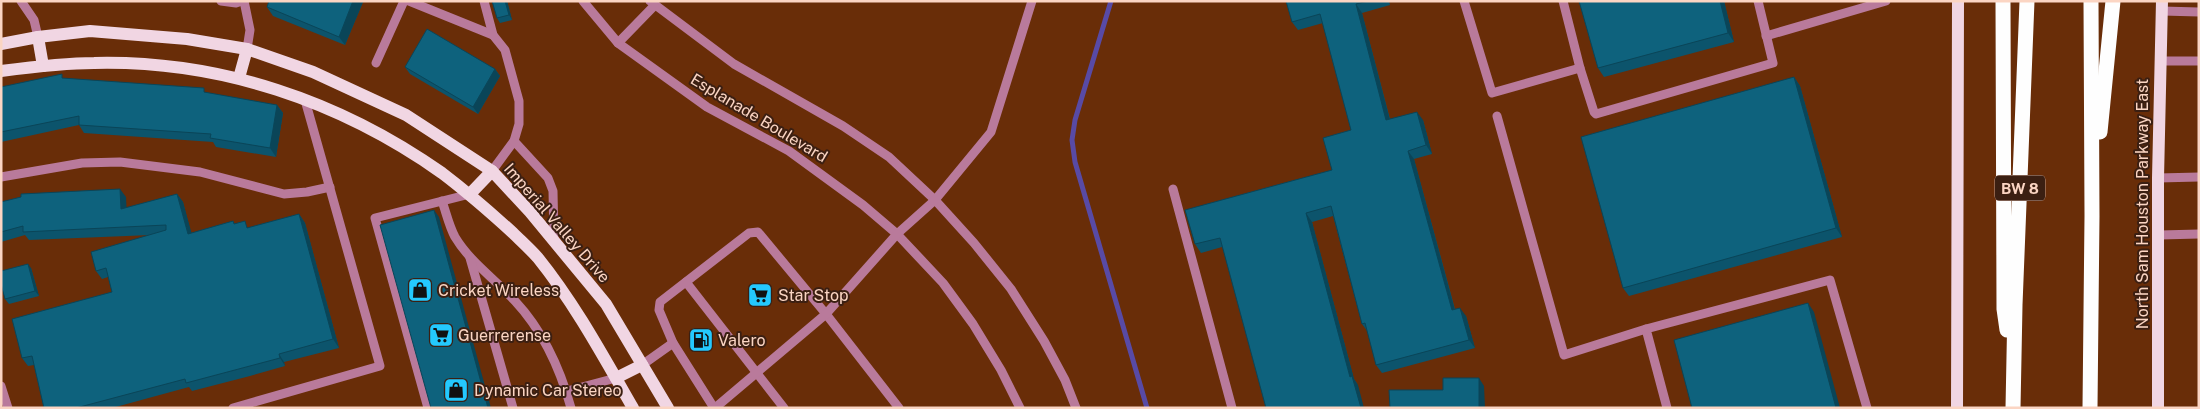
<svg xmlns="http://www.w3.org/2000/svg" width="2200" height="409" viewBox="0 0 2200 409" font-family="'Public Sans',sans-serif">
  <rect width="100%" height="100%" fill="#692d08"/>
  <g fill="none" stroke-linecap="round" stroke-linejoin="round">
    <polyline stroke="#584aa5" stroke-width="5" points="1111,1 1075,120 1072,140 1075,162 1147,408"/>
    <g stroke="#b97a9b" stroke-width="9">
      <polyline points="21,1 34,20 38,37"/>
      <polyline points="221,1 236,3 242,1"/>
      <polyline points="244,1 250,30 247,49"/>
      <polyline points="409,1 493,35"/>
      <polyline points="484,1 493,35 505,50 519,101 519,124 514,141 492,171"/>
      <polyline points="583,1 618,43 707,107 789,151 863,205 897,234 943,283 973,324 1001,370 1020,408"/>
      <polyline points="650,1 734,64 843,126 889,157 935,200 974,243 1011,289 1044,341 1065,380 1076,408"/>
      <polyline points="1464,1 1492,93 1580,68"/>
      <polyline points="1563,1 1580,68 1594,112 1596,114 1773,63 1758,1"/>
      <polyline points="2162,11 2199,12"/>
      <polyline points="1766,36 1886,1"/>
      <polyline points="618,43 654,6"/>
      <polyline points="2161,61 2199,61"/>
      <polyline points="376,63 404,1"/>
      <polyline points="1497,116 1564,355 1646,329"/>
      <polyline points="514,141 548,178 553,191 554,240"/>
      <polyline points="1,177 82,163 120,162 200,172 284,194 307,192 330,187"/>
      <polyline points="2158,178 2199,177"/>
      <polyline points="1173,189 1232,408"/>
      <path d="M442 201C446 212 449 226 455 237 470 262 495 279 515 301 543 331 560 368 571 408"/>
      <polyline points="2160,235 2199,234"/>
      <polyline points="470,258 513,408"/>
      <polyline points="686,282 784,408"/>
      <polyline points="673,343 659,310 660,302 749,233 758,232 826,314 899,408"/>
      <polyline points="642,365 673,343 714,408"/>
      <polyline points="1,386 8,408"/>
      <polyline points="567,391 616,378"/>
      <polyline points="233,408 380,366 305,100"/>
      <polyline points="428,408 375,218 470,194"/>
      <polyline points="715,408 826,314 897,234 935,200 991,132 1032,1"/>
      <polyline points="1667,408 1646,329 1830,280 1867,408"/>
    </g>
    <g stroke="#f1d6e3" stroke-width="12">
      <polyline points="38,37 43,66"/>
      <polyline points="1,44 38,37 90,31 187,39 247,49 313,72 406,115 492,171 530,212 606,304 668,408"/>
      <path d="M1 71C32 67 63 63 94 63 220 60 340 101 442 173 467 192 490 212 513 233 521 241 530 249 538 258 575 304 603 356 633 408"/>
      <polyline points="239,78 247,49"/>
      <polyline points="470,194 492,171"/>
      <polyline points="616,378 642,365"/>
      <polyline points="1957,408 1958,1"/>
      <polyline points="2158,408 2158,178 2162,1"/>
    </g>
    <g stroke="#fefefe" stroke-width="15">
      <polyline points="2003,1 2004,309 2007,330"/>
      <polyline points="2100,132 2113,1"/>
      <polyline points="2013,408 2015,305 2027,1"/>
      <polyline points="2090,408 2092,216 2091,1"/>
    </g>
  </g>
  <g fill="#0c546c">
    <polygon points="269,1 362,1 363,2 345,45 273,16 267,7"/>
    <polygon points="492,1 507,1 512,20 500,23 497,18"/>
    <polygon points="1286,1 1389,1 1390,5 1362,13 1390,119 1423,120 1432,154 1414,159 1455,309 1466,316 1475,348 1382,373 1376,365 1368,332 1362,324 1333,216 1312,222 1354,379 1358,385 1222,247 1201,253 1195,244 1332,170 1351,130 1323,23 1298,30 1292,22"/>
    <polygon points="1579,1 1724,1 1734,42 1604,77 1598,68"/>
    <polygon points="405,67 495,69 500,76 478,114 410,74"/>
    <polygon points="1794,77 1800,86 1842,237 1629,296 1623,288"/>
    <polygon points="64,78 208,93 277,105 283,113 276,157 216,147 213,142 84,133 79,125 1,142 1,87"/>
    <polygon points="177,194 183,202 191,233 233,221 235,224 249,228 299,214 305,223 339,348 284,362 285,366 250,376 192,391 189,387 112,408 44,408 34,365 28,366 22,358 112,292 108,277 102,279 96,271 151,235 29,240 25,235 1,242 1,202 21,197 126,197 126,208"/>
    <polygon points="31,268 39,296 9,304 5,299"/>
  </g>
  <g fill="#0a4558">
    <polygon points="353,1 363,2 345,45 339,37"/>
    <polygon points="505,1 507,1 512,20 509,15"/>
    <polygon points="1720,1 1724,1 1734,42 1728,33"/>
    <polygon points="1356,4 1362,13 1392,128 1386,120"/>
    <polygon points="495,69 500,76 478,114 473,107"/>
    <polygon points="1794,77 1800,86 1842,237 1836,228"/>
    <polygon points="277,105 283,113 276,157 270,148"/>
    <polygon points="1417,112 1423,120 1432,154 1426,145"/>
    <polygon points="1408,151 1414,159 1457,318 1452,310"/>
    <polygon points="120,189 126,197 127,217 121,209"/>
    <polygon points="177,194 183,202 194,242 188,234"/>
    <polygon points="434,210 439,217 491,408 488,408"/>
    <polygon points="1306,213 1312,222 1354,379 1358,385 1364,408 1361,408 1350,377"/>
    <polygon points="299,214 305,223 339,348 333,339"/>
    <polygon points="28,264 31,268 39,296 35,291"/>
    <polygon points="1808,303 1814,312 1840,408 1836,408"/>
    <polygon points="1460,308 1466,316 1475,348 1469,340"/>
    <polygon points="279,354 284,362 285,366 280,358"/>
    <polygon points="1479,378 1484,386 1485,408 1479,408"/>
  </g>
  <g fill="#0e627d" stroke="#0a4558">
    <polygon points="269,1 353,1 339,37 267,7"/>
    <polygon points="492,1 505,1 509,15 497,18"/>
    <polygon points="1286,1 1368,1 1356,4 1386,120 1417,112 1426,145 1408,151 1452,310 1460,308 1469,340 1376,365 1365,323 1362,324 1331,206 1306,213 1350,377 1352,376 1361,408 1266,408 1220,238 1195,244 1185,210 1332,170 1323,138 1351,130 1320,14 1292,22"/>
    <polygon points="1579,1 1720,1 1728,33 1598,68"/>
    <polygon points="427,29 495,69 473,107 405,67"/>
    <polygon points="62,74 62,78 204,88 204,92 277,105 270,148 210,138 211,134 79,125 79,116 1,132 1,87"/>
    <polygon points="1794,77 1836,228 1623,288 1581,137"/>
    <polygon points="120,189 121,209 177,194 188,234 233,221 234,224 245,221 247,228 299,214 333,339 279,354 280,358 186,383 185,379 76,408 44,408 32,356 22,358 12,319 112,292 106,268 96,271 91,252 166,230 166,225 23,232 23,226 1,232 1,202 21,197 21,194"/>
    <polygon points="434,210 488,408 431,408 380,225"/>
    <polygon points="28,264 35,291 5,299 1,284 1,271"/>
    <polygon points="1808,303 1836,408 1692,408 1674,340"/>
    <polygon points="1443,378 1479,378 1479,408 1390,408 1389,390 1443,390"/>
  </g>
  <defs>
    <symbol id="shop-square" viewBox="-11 -11 22 22"><rect x="-9" y="-9" width="18" height="18" rx="4" fill="#24c9fe" stroke="#3b1f12"/><path d="M-5-2.5h2.3a2.7 3.5 0 0 1 5.4 0H5L5.5 6h-11ZM-1.5-2.5h3a1.5 2.3 0 0 0-3 0Z" fill="#111"/></symbol>
    <symbol id="supermarket-square" viewBox="-11 -11 22 22"><rect x="-9" y="-9" width="18" height="18" rx="4" fill="#24c9fe" stroke="#3b1f12"/><path d="M-6-5.5h2.5l.6 2H6L4.5 2H-2.5L-4.4-4H-6ZM-1.5 3.2a1.3 1.3 0 1 0 .1 0ZM3 3.2a1.3 1.3 0 1 0 .1 0Z" fill="#111"/></symbol>
    <symbol id="fuel-square" viewBox="-11 -11 22 22"><rect x="-9" y="-9" width="18" height="18" rx="4" fill="#24c9fe" stroke="#3b1f12"/><path d="M-5.5-6h7V0h2V4h1.3V-2.5L3-4.5l.8-.8L6-3V5H2.5V1h-1V6h-7ZM-4.2-4.7v3.2H.2V-4.7Z" fill="#111"/></symbol>
  </defs>
  <g fill-rule="evenodd">
    <use href="#shop-square" x="406" y="276" width="28" height="28"/>
    <use href="#supermarket-square" x="746" y="281" width="28" height="28"/>
    <use href="#supermarket-square" x="427" y="321" width="28" height="28"/>
    <use href="#fuel-square" x="687" y="326" width="28" height="28"/>
    <use href="#shop-square" x="442" y="376" width="28" height="28"/>
  </g>
  <g text-anchor="middle" dominant-baseline="central" stroke-width="4" stroke-linejoin="round" paint-order="stroke">
    <rect fill="#3b1f12" stroke="#c19e8e" stroke-width="1" x="1995" y="175.5" width="50" height="25" rx="4"/>
    <g font-size="15" font-weight="bold" fill="#fbd5c3">
      <text x="2020" y="188">BW 8</text>
    </g>
    <g font-size="16" fill="#fbd5c3" stroke="#3b1f12">
      <text transform="translate(759 118) rotate(31)">Esplanade Boulevard</text>
      <text transform="translate(2142 204) rotate(-90)">North Sam Houston Parkway East</text>
      <text transform="translate(557 223) rotate(49)">Imperial Valley Drive</text>
    </g>
    <g font-size="16" fill="#fbd5c3" stroke="#3b1f12" text-anchor="start">
      <text x="438" y="290">Cricket Wireless</text>
      <text x="778" y="295">Star Stop</text>
      <text x="458" y="335">Guerrerense</text>
      <text x="718" y="340">Valero</text>
      <text x="474" y="390">Dynamic Car Stereo</text>
    </g>
  </g>
  <rect width="2200" height="409" fill="none" stroke="#fbd5c3" stroke-width="5"/>
</svg>
